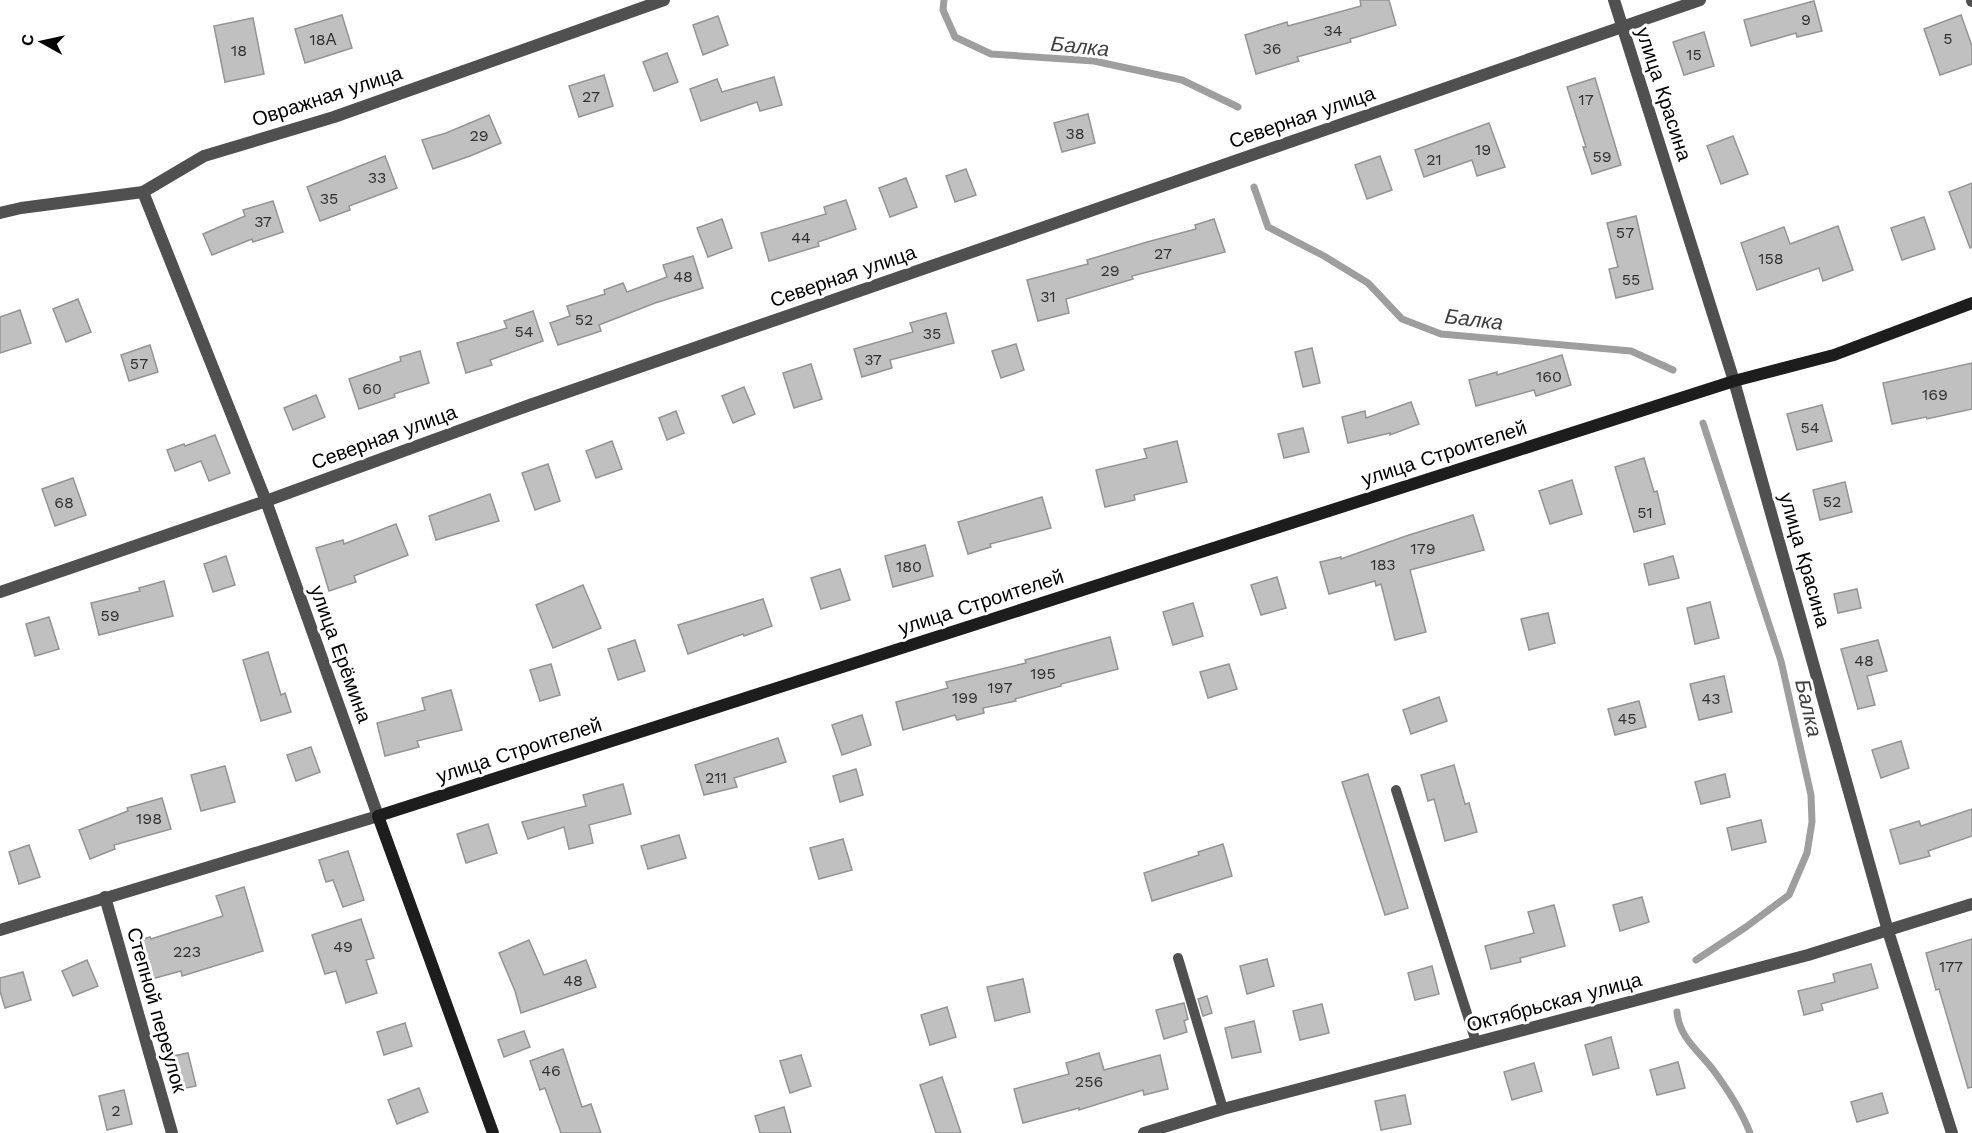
<svg xmlns="http://www.w3.org/2000/svg" width="1972" height="1133" viewBox="0 0 1972 1133" font-family="'Work Sans',sans-serif">
  <rect width="100%" height="100%" fill="#fff"/>
  <g fill="none" stroke-linecap="round" stroke-linejoin="round">
    <g stroke="#9e9e9e" stroke-width="7">
      <polyline points="944,0 943,10 955,37 991,54 1094,61 1182,80 1238,107"/>
      <polyline points="1254,187 1268,227 1324,256 1368,283 1402,319 1441,334 1631,351 1673,370"/>
      <polyline points="1696,960 1746,927 1789,895 1807,853 1812,822 1811,795 1781,661 1703,423"/>
      <path d="M1677 1012C1679 1038 1700 1052 1714 1071 1728 1090 1742 1112 1750 1133"/>
    </g>
  </g>
  <g fill="#c0c0c0" stroke="#949494" stroke-width="1.5">
    <polygon points="1360,0 1389,0 1396,25 1350,39 1351,42 1297,57 1299,61 1256,74 1245,35 1287,22 1288,26 1361,6"/>
    <polygon points="1814,1 1822,31 1797,37 1796,33 1751,46 1744,20"/>
    <polygon points="342,15 352,48 305,63 295,29"/>
    <polygon points="1961,15 1972,46 1972,64 1940,75 1924,29"/>
    <polygon points="718,16 728,45 703,55 693,25"/>
    <polygon points="253,18 264,74 225,82 214,26"/>
    <polygon points="1704,32 1714,66 1684,75 1673,42"/>
    <polygon points="667,53 678,82 654,91 643,62"/>
    <polygon points="604,75 613,106 579,117 569,86"/>
    <polygon points="774,77 782,105 760,111 757,102 701,121 690,89 717,79 722,92"/>
    <polygon points="1595,78 1621,165 1592,174 1583,147 1586,147 1567,87"/>
    <polygon points="1088,114 1095,143 1062,152 1054,123"/>
    <polygon points="489,115 501,143 470,156 433,169 422,140 446,133"/>
    <polygon points="1489,123 1505,167 1477,176 1472,160 1424,177 1415,150"/>
    <polygon points="1733,136 1748,174 1721,184 1707,146"/>
    <polygon points="385,156 397,188 349,206 350,210 320,221 307,187"/>
    <polygon points="1380,156 1392,190 1367,199 1355,165"/>
    <polygon points="966,169 976,195 955,202 946,176"/>
    <polygon points="906,178 917,207 890,217 879,188"/>
    <polygon points="1972,183 1972,247 1970,248 1949,192"/>
    <polygon points="846,200 856,229 818,242 819,246 769,261 761,233 826,214 824,207"/>
    <polygon points="273,201 283,232 253,242 252,239 212,255 203,234 245,216 243,210"/>
    <polygon points="1636,216 1653,289 1616,298 1609,269 1618,267 1607,223"/>
    <polygon points="1924,217 1935,249 1902,260 1891,228"/>
    <polygon points="722,219 732,248 708,257 697,228"/>
    <polygon points="1214,219 1225,252 1132,276 1133,279 1066,299 1069,313 1038,321 1027,280 1088,264 1087,260 1147,242 1196,229 1195,225"/>
    <polygon points="1838,226 1853,270 1823,281 1819,268 1757,290 1741,243 1784,227 1790,244"/>
    <polygon points="693,256 703,288 655,303 599,325 601,331 558,345 550,323 570,316 567,306 605,294 604,290 623,283 627,292 667,277 663,265"/>
    <polygon points="78,299 91,332 66,342 53,309"/>
    <polygon points="20,310 31,343 0,353 0,317"/>
    <polygon points="533,311 543,341 490,360 492,365 466,373 457,343 507,328 504,321"/>
    <polygon points="946,313 954,343 890,360 892,368 862,377 854,349 913,332 910,323"/>
    <polygon points="1016,344 1024,370 1001,378 992,351"/>
    <polygon points="150,345 158,372 129,381 121,355"/>
    <polygon points="1312,348 1320,383 1303,387 1295,352"/>
    <polygon points="420,351 429,383 394,394 395,397 359,409 349,379 401,361 400,357"/>
    <polygon points="1562,355 1571,385 1536,396 1534,390 1476,406 1469,380 1497,372 1497,375"/>
    <polygon points="1972,363 1972,409 1927,419 1926,417 1892,424 1883,383"/>
    <polygon points="811,364 822,399 794,408 783,373"/>
    <polygon points="744,387 755,414 733,423 722,396"/>
    <polygon points="316,395 325,417 293,430 284,408"/>
    <polygon points="1411,402 1419,424 1390,435 1390,433 1348,443 1342,417 1365,411 1366,418"/>
    <polygon points="1822,405 1832,441 1797,450 1787,414"/>
    <polygon points="676,411 684,433 667,440 659,418"/>
    <polygon points="1303,428 1309,452 1284,458 1278,434"/>
    <polygon points="215,435 230,473 209,481 201,461 175,471 167,450 184,444 185,446"/>
    <polygon points="612,441 622,469 596,478 586,451"/>
    <polygon points="1177,441 1187,482 1134,495 1135,500 1105,507 1096,470 1147,458 1144,449"/>
    <polygon points="1644,458 1654,492 1657,491 1665,524 1634,532 1615,467"/>
    <polygon points="548,464 560,501 535,510 522,473"/>
    <polygon points="73,478 86,515 55,526 42,489"/>
    <polygon points="1572,480 1582,514 1550,524 1539,491"/>
    <polygon points="1845,482 1852,512 1820,520 1813,490"/>
    <polygon points="490,494 499,521 436,540 429,516"/>
    <polygon points="1042,497 1051,528 990,544 991,547 968,554 958,522"/>
    <polygon points="1473,515 1484,550 1410,570 1426,632 1395,640 1381,584 1376,586 1375,581 1329,594 1320,562 1341,557 1341,559 1406,536"/>
    <polygon points="396,524 408,555 354,576 356,582 329,591 316,548 343,540 344,544"/>
    <polygon points="925,545 933,576 893,587 885,556"/>
    <polygon points="226,556 235,585 213,592 204,564"/>
    <polygon points="1673,556 1679,578 1649,585 1644,564"/>
    <polygon points="840,569 850,600 821,609 811,578"/>
    <polygon points="1277,577 1286,608 1261,615 1251,585"/>
    <polygon points="164,581 173,616 99,635 91,603 140,591 139,588"/>
    <polygon points="583,585 601,628 553,648 536,605"/>
    <polygon points="1857,589 1861,608 1838,613 1834,594"/>
    <polygon points="763,599 772,626 744,636 743,634 688,654 678,625"/>
    <polygon points="1710,602 1719,638 1695,644 1687,608"/>
    <polygon points="1193,603 1203,636 1173,645 1163,612"/>
    <polygon points="1548,613 1555,643 1529,650 1521,619"/>
    <polygon points="49,617 59,649 35,656 26,624"/>
    <polygon points="1110,637 1118,669 1061,684 1061,686 1015,699 1016,701 983,708 984,713 957,720 955,715 903,730 896,702 948,688 946,682 1026,663 1025,660"/>
    <polygon points="635,640 645,671 618,680 608,649"/>
    <polygon points="1878,640 1887,671 1867,676 1875,705 1858,709 1841,649"/>
    <polygon points="268,652 281,695 285,693 291,712 261,721 243,660"/>
    <polygon points="551,664 560,695 540,701 530,670"/>
    <polygon points="1229,664 1237,689 1208,698 1200,672"/>
    <polygon points="1724,676 1732,712 1699,720 1690,684"/>
    <polygon points="451,690 462,730 417,741 419,747 385,756 377,723 425,710 422,698"/>
    <polygon points="1439,697 1447,721 1411,734 1403,710"/>
    <polygon points="1639,701 1646,727 1615,735 1608,709"/>
    <polygon points="862,715 871,745 842,755 832,725"/>
    <polygon points="778,738 786,762 734,778 737,787 704,795 695,765"/>
    <polygon points="1901,741 1909,768 1881,778 1872,750"/>
    <polygon points="311,747 320,772 296,781 287,755"/>
    <polygon points="1454,765 1465,804 1469,803 1477,832 1445,841 1434,799 1428,801 1421,775"/>
    <polygon points="225,766 235,802 201,811 191,775"/>
    <polygon points="856,769 863,795 840,802 833,776"/>
    <polygon points="1368,774 1408,908 1385,915 1342,782"/>
    <polygon points="1725,774 1730,797 1701,804 1695,782"/>
    <polygon points="623,784 631,814 589,825 593,843 569,849 564,827 528,839 522,822 586,806 583,795"/>
    <polygon points="162,798 171,829 114,845 115,849 90,859 79,830 128,811 127,808"/>
    <polygon points="1972,809 1972,836 1928,851 1930,856 1900,864 1890,830 1919,821 1921,826"/>
    <polygon points="1761,820 1766,842 1732,850 1727,828"/>
    <polygon points="488,824 497,853 466,863 457,834"/>
    <polygon points="679,835 686,858 648,869 641,846"/>
    <polygon points="843,839 852,870 819,879 810,848"/>
    <polygon points="1223,844 1232,876 1152,901 1144,873 1199,855 1198,852"/>
    <polygon points="29,845 40,877 19,884 9,852"/>
    <polygon points="348,851 364,900 343,907 333,880 326,882 319,860"/>
    <polygon points="244,887 263,951 182,976 181,971 144,981 133,942 150,937 151,939 223,916 216,896"/>
    <polygon points="1642,897 1649,922 1620,931 1613,905"/>
    <polygon points="1554,905 1565,946 1520,958 1521,962 1491,969 1485,946 1534,933 1528,912"/>
    <polygon points="361,919 374,958 366,960 377,993 346,1003 336,971 325,974 312,935"/>
    <polygon points="1972,939 1972,1087 1968,1088 1939,989 1936,990 1926,953"/>
    <polygon points="529,940 544,975 586,960 596,987 521,1013 515,991 499,953"/>
    <polygon points="1267,959 1274,986 1247,994 1240,966"/>
    <polygon points="87,960 98,986 73,996 62,971"/>
    <polygon points="1871,964 1878,988 1821,1004 1823,1010 1804,1015 1798,991 1835,982 1833,974"/>
    <polygon points="1432,966 1439,994 1415,1000 1408,973"/>
    <polygon points="23,972 31,1000 5,1008 0,991 0,978"/>
    <polygon points="1023,979 1030,1012 995,1021 987,987"/>
    <polygon points="1207,996 1212,1013 1203,1016 1198,999"/>
    <polygon points="1184,1003 1188,1019 1184,1021 1187,1032 1164,1039 1156,1010"/>
    <polygon points="1322,1004 1329,1033 1300,1040 1293,1011"/>
    <polygon points="947,1007 956,1037 930,1045 921,1015"/>
    <polygon points="1254,1021 1261,1052 1232,1058 1225,1028"/>
    <polygon points="405,1023 412,1046 384,1055 377,1032"/>
    <polygon points="524,1031 530,1047 504,1057 498,1040"/>
    <polygon points="1611,1037 1619,1068 1593,1075 1585,1045"/>
    <polygon points="563,1049 582,1107 591,1104 601,1133 561,1133 545,1088 540,1090 530,1061"/>
    <polygon points="188,1053 196,1086 171,1091 163,1058"/>
    <polygon points="1099,1053 1104,1070 1160,1055 1168,1089 1144,1095 1143,1090 1079,1110 1079,1108 1023,1123 1014,1089 1069,1074 1066,1063"/>
    <polygon points="801,1055 811,1086 790,1093 780,1061"/>
    <polygon points="1678,1062 1685,1088 1657,1095 1650,1070"/>
    <polygon points="1534,1063 1542,1091 1512,1100 1504,1072"/>
    <polygon points="942,1077 961,1133 936,1133 920,1085"/>
    <polygon points="419,1088 428,1112 397,1124 388,1100"/>
    <polygon points="124,1090 132,1124 107,1130 99,1096"/>
    <polygon points="1882,1093 1888,1113 1857,1122 1851,1102"/>
    <polygon points="1405,1095 1411,1124 1381,1130 1375,1101"/>
    <polygon points="784,1107 791,1133 760,1133 755,1116"/>
  </g>
  <g fill="none" stroke-linecap="round" stroke-linejoin="round">
    <g stroke="#505050" stroke-width="10">
      <polyline points="1396,790 1476,1042"/>
      <polyline points="1178,958 1223,1109"/>
    </g>
    <g stroke="#505050" stroke-width="12">
      <polyline points="1614,0 1734,381 1888,931 1952,1133"/>
      <polyline points="1972,0 1972,1"/>
      <polyline points="0,213 21,208 143,192 204,156 334,117 664,0"/>
      <polyline points="0,592 266,501 527,406 1700,0"/>
      <polyline points="105,897 172,1133"/>
      <polyline points="0,930 378,816 266,501 143,192"/>
      <polyline points="1144,1133 1223,1109 1808,955 1972,904"/>
    </g>
    <polyline stroke="#1d1d1d" stroke-width="12" points="493,1133 378,816 1734,381 1834,355 1972,303"/>
  </g>
  <g text-anchor="middle" dominant-baseline="central" stroke-width="6" stroke-linejoin="round" paint-order="stroke">
    <g font-size="16" fill="#303030">
      <text x="1806" y="19">9</text>
      <text x="1333" y="30">34</text>
      <text x="1948" y="38">5</text>
      <text x="323" y="39">18А</text>
      <text x="1272" y="48">36</text>
      <text x="239" y="50">18</text>
      <text x="1694" y="54">15</text>
      <text x="591" y="96">27</text>
      <text x="1586" y="99">17</text>
      <text x="1075" y="133">38</text>
      <text x="479" y="135">29</text>
      <text x="1483" y="149">19</text>
      <text x="1602" y="156">59</text>
      <text x="1434" y="159">21</text>
      <text x="377" y="177">33</text>
      <text x="329" y="198">35</text>
      <text x="263" y="221">37</text>
      <text x="1625" y="232">57</text>
      <text x="801" y="237">44</text>
      <text x="1163" y="253">27</text>
      <text x="1771" y="258">158</text>
      <text x="1110" y="270">29</text>
      <text x="683" y="276">48</text>
      <text x="1631" y="279">55</text>
      <text x="1048" y="296">31</text>
      <text x="584" y="319">52</text>
      <text x="524" y="331">54</text>
      <text x="932" y="333">35</text>
      <text x="873" y="359">37</text>
      <text x="139" y="363">57</text>
      <text x="1549" y="376">160</text>
      <text x="372" y="388">60</text>
      <text x="1935" y="394">169</text>
      <text x="1810" y="427">54</text>
      <text x="1832" y="501">52</text>
      <text x="64" y="502">68</text>
      <text x="1645" y="512">51</text>
      <text x="1423" y="548">179</text>
      <text x="1383" y="564">183</text>
      <text x="909" y="566">180</text>
      <text x="110" y="615">59</text>
      <text x="1864" y="660">48</text>
      <text x="1043" y="673">195</text>
      <text x="1000" y="687">197</text>
      <text x="965" y="697">199</text>
      <text x="1711" y="698">43</text>
      <text x="1627" y="718">45</text>
      <text x="716" y="777">211</text>
      <text x="149" y="818">198</text>
      <text x="343" y="946">49</text>
      <text x="187" y="951">223</text>
      <text x="1951" y="966">177</text>
      <text x="573" y="980">48</text>
      <text x="551" y="1070">46</text>
      <text x="1089" y="1081">256</text>
      <text x="116" y="1110">2</text>
    </g>
    <g font-size="20" fill="#000" stroke="#fff">
      <text transform="translate(1664 94) rotate(72)">улица Красина</text>
      <text transform="translate(327 96) rotate(-18)">Овражная улица</text>
      <text transform="translate(1302 117) rotate(-19)">Северная улица</text>
      <text transform="translate(843 276) rotate(-19)">Северная улица</text>
      <text transform="translate(384 437) rotate(-20)">Северная улица</text>
      <text transform="translate(1444 453) rotate(-18)">улица Строителей</text>
      <text transform="translate(1805 560) rotate(74)">улица Красина</text>
      <text transform="translate(981 602) rotate(-18)">улица Строителей</text>
      <text transform="translate(341 654) rotate(70)">улица Ерёмина</text>
      <text transform="translate(519 750) rotate(-18)">улица Строителей</text>
      <text transform="translate(1554 1002) rotate(-15)">Октябрьская улица</text>
      <text transform="translate(157 1010) rotate(74)">Степной переулок</text>
    </g>
    <g font-size="21" font-style="italic" fill="#3f3f3f" stroke="#fff">
      <text transform="translate(1080 46) rotate(6)">Балка</text>
      <text transform="translate(1474 319) rotate(7)">Балка</text>
      <text transform="translate(1809 708) rotate(77)">Балка</text>
    </g>
  </g>
  <g transform="translate(42 42) rotate(278)" stroke="#ffffff" stroke-width="4.5" paint-order="stroke">
  <path d="M0-4.5L10 22L0 15L-10 22Z" fill="#000000"/>
  <text y="-9" font-size="16" font-weight="bold" text-anchor="middle" fill="#000000">С</text>
  </g>
</svg>
